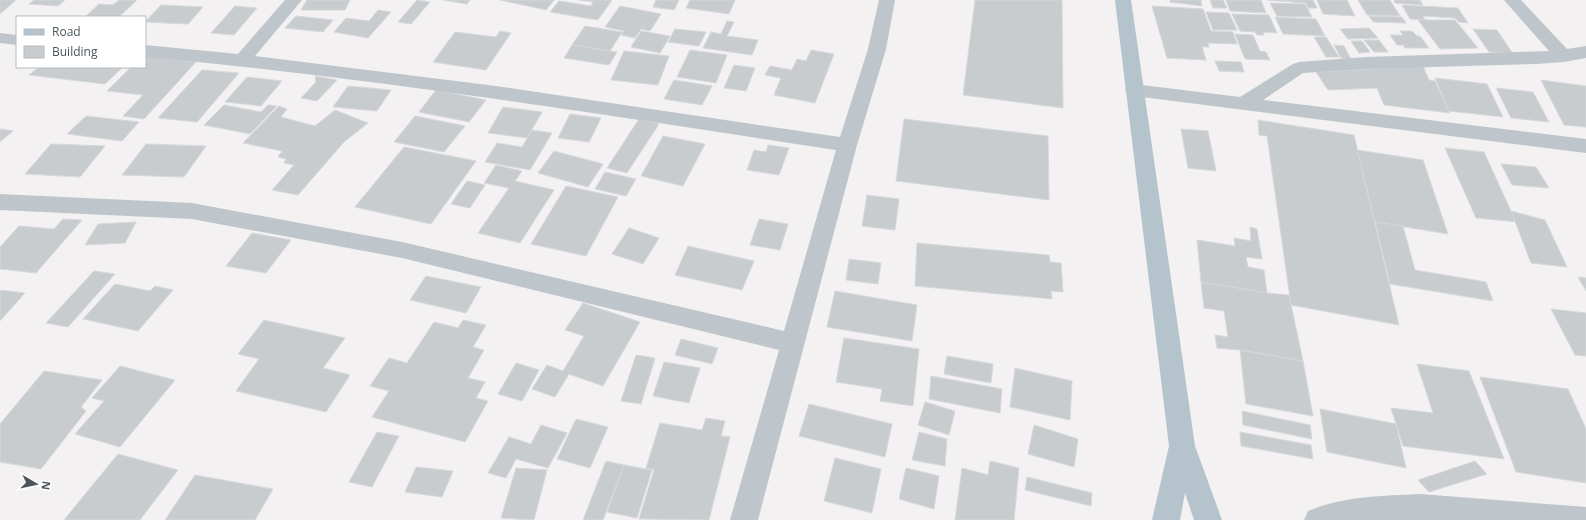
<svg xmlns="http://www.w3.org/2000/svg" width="1586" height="520" viewBox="0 0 1586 520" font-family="'Open Sans',sans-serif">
  <rect width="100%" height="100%" fill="#f3f1f1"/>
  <g fill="#c8cccf" stroke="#d6d8db">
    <polygon points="0,0 16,0 0,14"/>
    <polygon points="34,0 65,0 58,6 29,4"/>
    <polygon points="119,0 137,0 119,17 85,17 99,4 113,5"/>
    <polygon points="307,0 350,0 345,10 301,10"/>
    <polygon points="417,0 430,2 411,24 398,22"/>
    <polygon points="443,0 470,0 467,4"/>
    <polygon points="500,0 554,0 546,10"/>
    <polygon points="579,0 612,0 598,20 550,12 559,1 591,6 593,2"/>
    <polygon points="656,0 679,0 674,10 653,7"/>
    <polygon points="690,0 735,0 729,14 686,8"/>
    <polygon points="975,0 1062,0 1063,108 963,95"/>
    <polygon points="1170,0 1201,0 1202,6 1170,2"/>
    <polygon points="1210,0 1223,0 1227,8 1213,8"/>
    <polygon points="1226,0 1261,0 1266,13 1230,11"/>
    <polygon points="1267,0 1313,0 1317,8 1308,8 1306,3"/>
    <polygon points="1317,0 1347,0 1355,16 1323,14"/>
    <polygon points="1358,0 1390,0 1400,16 1367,15"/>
    <polygon points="1394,0 1420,0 1423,5 1395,3"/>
    <polygon points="1270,3 1305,4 1312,17 1277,16"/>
    <polygon points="161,5 203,7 188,24 145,22"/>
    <polygon points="1402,5 1458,8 1468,23 1459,22 1455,18 1423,16 1425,20 1410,19"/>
    <polygon points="235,6 257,8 234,35 211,33"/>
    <polygon points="620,6 661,14 650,31 641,29 635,38 621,35 624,31 605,27"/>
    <polygon points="1152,6 1203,9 1211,31 1233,32 1237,44 1208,43 1209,47 1202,47 1206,60 1167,58"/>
    <polygon points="378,10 391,12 368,38 334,32 346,18 369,21"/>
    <polygon points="1206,12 1229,13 1237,30 1213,30"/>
    <polygon points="1232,14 1269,15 1277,33 1263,32 1264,35 1257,35 1255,32 1240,31"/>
    <polygon points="296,16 333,20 323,32 285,28"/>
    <polygon points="1369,16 1402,17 1406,23 1373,22"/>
    <polygon points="1275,17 1316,19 1325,36 1283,34"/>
    <polygon points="1418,20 1455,20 1478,48 1440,49"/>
    <polygon points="727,21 734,22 727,36 758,40 752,55 703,48 711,32 721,34"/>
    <polygon points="585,26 622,32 610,51 572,45"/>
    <polygon points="1369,28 1378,38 1348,39 1340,29"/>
    <polygon points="675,29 706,32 699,46 668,42"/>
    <polygon points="1473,29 1497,30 1513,54 1489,52"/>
    <polygon points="500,31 511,33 486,70 433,62 455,32 496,37"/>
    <polygon points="641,31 670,36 660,53 631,47"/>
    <polygon points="1400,31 1412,31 1417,36 1420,36 1429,48 1405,48 1403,45 1397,45 1390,35 1403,35"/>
    <polygon points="1235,34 1253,35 1260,51 1266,52 1270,60 1245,59"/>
    <polygon points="1314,37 1326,37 1339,57 1326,57"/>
    <polygon points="1364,40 1379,40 1388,52 1374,52"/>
    <polygon points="1351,41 1362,41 1370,52 1359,53"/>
    <polygon points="572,45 610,51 617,52 609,65 564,58"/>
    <polygon points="1334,45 1344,46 1351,59 1341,58"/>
    <polygon points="690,50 727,55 716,83 677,77"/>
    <polygon points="811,50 834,54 815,103 774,95 781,78 765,75 770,66 792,70 797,59 806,61"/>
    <polygon points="624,51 669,56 658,85 611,80"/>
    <polygon points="145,56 196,62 144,119 123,116 143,95 107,91 131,67 145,67"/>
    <polygon points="1215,61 1241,62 1244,72 1219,71"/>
    <polygon points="734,65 755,68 746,91 724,88"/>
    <polygon points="1423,66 1429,80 1435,81 1450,113 1384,105 1377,88 1328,90 1316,72"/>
    <polygon points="39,67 123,67 105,84 29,75"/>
    <polygon points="202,70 239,73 197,122 158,118"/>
    <polygon points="315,76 337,80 317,101 301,98 316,82"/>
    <polygon points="247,77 282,81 261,106 225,102"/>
    <polygon points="1435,78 1487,84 1503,117 1449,111"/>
    <polygon points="674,80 712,86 702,105 664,99"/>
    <polygon points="1541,80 1586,86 1586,127 1564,125"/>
    <polygon points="348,86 391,90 377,111 333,107"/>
    <polygon points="1496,88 1533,92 1549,122 1511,118"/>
    <polygon points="436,90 486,100 469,122 419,112"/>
    <polygon points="224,105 261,112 268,105 277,106 250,134 204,125"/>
    <polygon points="279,106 287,109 281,117 315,126 335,110 368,123 344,142 298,195 272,190 294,165 284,163 286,159 278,157 282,151 243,143"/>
    <polygon points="503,107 542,112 527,138 488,133"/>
    <polygon points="570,114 601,118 589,142 558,138"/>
    <polygon points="86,116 139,122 122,141 67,134"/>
    <polygon points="415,116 465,126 444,152 394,142"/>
    <polygon points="639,119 659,124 627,173 607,168"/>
    <polygon points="904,119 1048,136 1049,200 896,181"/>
    <polygon points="1258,120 1354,135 1399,325 1291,305 1267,136 1259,135"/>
    <polygon points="0,129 13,131 0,142"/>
    <polygon points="1181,129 1208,131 1216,171 1188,168"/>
    <polygon points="532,130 552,133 530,170 485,162 497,143 522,147"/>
    <polygon points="663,136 705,144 683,186 641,176"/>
    <polygon points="51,144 105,146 80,177 25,174"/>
    <polygon points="146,144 206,146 184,177 122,175"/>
    <polygon points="768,145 789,148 779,175 747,170 754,150 766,152"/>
    <polygon points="404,147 476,161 431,224 355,207"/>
    <polygon points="1445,148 1484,152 1511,211 1519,222 1476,218"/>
    <polygon points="1357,150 1423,160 1448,234 1375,222"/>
    <polygon points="554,151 603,164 588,187 538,173"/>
    <polygon points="1501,164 1536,167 1549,188 1512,185"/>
    <polygon points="496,165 522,171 515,181 554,190 520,243 478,233 509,188 484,183"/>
    <polygon points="605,172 636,179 626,196 595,189"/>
    <polygon points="467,181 485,185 470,208 451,204"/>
    <polygon points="566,186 618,197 586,256 531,244"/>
    <polygon points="867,195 899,199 895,230 862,226"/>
    <polygon points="1511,211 1545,220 1567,267 1531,263"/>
    <polygon points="63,219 82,220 36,273 0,269 0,247 19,226 54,229"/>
    <polygon points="759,219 788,224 780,250 750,245"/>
    <polygon points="136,222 125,243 85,245 98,224"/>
    <polygon points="1375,222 1403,226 1415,270 1486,282 1493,301 1390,284"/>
    <polygon points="1250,227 1257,229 1262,259 1246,257 1248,267 1264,270 1267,293 1201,282 1197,240 1235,246 1234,238 1251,241"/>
    <polygon points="629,228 659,238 643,264 612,254"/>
    <polygon points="252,233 291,240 266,273 226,266"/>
    <polygon points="917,243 1049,255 1050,262 1061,263 1063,292 1051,291 1052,299 915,286"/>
    <polygon points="688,246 754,261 742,290 675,275"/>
    <polygon points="849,259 881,263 878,284 846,280"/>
    <polygon points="94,271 115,274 68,327 46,323"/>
    <polygon points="426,276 481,287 466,313 410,300"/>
    <polygon points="1578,277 1586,278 1586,291"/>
    <polygon points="1201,282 1267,293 1289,295 1303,361 1240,350 1217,348 1215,335 1228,337 1224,311 1204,308"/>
    <polygon points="115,284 150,291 155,286 173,290 138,331 83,319"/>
    <polygon points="0,290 25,293 0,321"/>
    <polygon points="835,291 917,305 912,341 827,327"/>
    <polygon points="583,303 640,322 603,386 569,374 555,397 532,389 547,365 563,371 584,336 565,330"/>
    <polygon points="1551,309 1586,313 1586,356 1575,355"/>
    <polygon points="264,320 345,338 323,368 350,375 326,412 236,391 259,359 238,354"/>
    <polygon points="463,320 486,325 473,347 484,350 468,378 485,382 476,398 488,401 465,442 372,417 389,391 370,386 389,358 407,363 434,322 458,328"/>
    <polygon points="844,338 919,349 913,406 880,401 882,389 836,382"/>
    <polygon points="681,339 718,348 712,364 675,355"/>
    <polygon points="1240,350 1303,361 1313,416 1246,404"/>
    <polygon points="636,355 655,358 641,404 621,401"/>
    <polygon points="947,356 993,364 991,383 944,374"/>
    <polygon points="664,362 700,368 689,403 653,396"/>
    <polygon points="516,363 539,370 522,401 498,394"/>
    <polygon points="1417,364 1469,371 1504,459 1403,446 1391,408 1433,413"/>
    <polygon points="120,366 175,380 120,447 75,434 104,401 92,398"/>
    <polygon points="1015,368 1072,381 1070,420 1010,407"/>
    <polygon points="44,371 102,380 81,407 86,411 41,469 0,462 0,424"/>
    <polygon points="931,376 1002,389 1000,413 929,399"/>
    <polygon points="1480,377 1568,389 1586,429 1586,483 1516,472"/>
    <polygon points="925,402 955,411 949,435 918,425"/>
    <polygon points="809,404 892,424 885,457 799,436"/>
    <polygon points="1320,409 1396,424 1406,468 1327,452"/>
    <polygon points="1242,411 1310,425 1312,439 1243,425"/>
    <polygon points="706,418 725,421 721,436 730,437 709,520 639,519 654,470 646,468 660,423 702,430"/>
    <polygon points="576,419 608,427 590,468 557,459"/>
    <polygon points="541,425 567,433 548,468 516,459 506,478 488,473 509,437 531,444"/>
    <polygon points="1034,425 1078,439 1074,467 1028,454"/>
    <polygon points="377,432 399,436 372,487 349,482"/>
    <polygon points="919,432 947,439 945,466 912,460"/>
    <polygon points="1240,432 1311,445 1313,459 1241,446"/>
    <polygon points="118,454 178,470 140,520 64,520"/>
    <polygon points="835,458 881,469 872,513 824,501"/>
    <polygon points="606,461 624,465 603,520 583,520"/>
    <polygon points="990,461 1019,468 1014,520 955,520 962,468 988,475"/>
    <polygon points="1475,461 1487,474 1429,492 1418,480"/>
    <polygon points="624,465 652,470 637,518 607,512"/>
    <polygon points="416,467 453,471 442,497 405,492"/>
    <polygon points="516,468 547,470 534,520 501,518"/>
    <polygon points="906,468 939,476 934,509 899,499"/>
    <polygon points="195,475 273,489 255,520 165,520"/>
    <polygon points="1027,477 1092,493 1091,506 1025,490"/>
  </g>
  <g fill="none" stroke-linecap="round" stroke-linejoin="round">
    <g fill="#bec6cb" fill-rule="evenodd">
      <path d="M285 0H302L255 56 496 86 840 137 868 49 879 0H895L886 49 857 145 758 520H730L779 350 402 258 192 219 0 210V194L192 203 402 242 784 331 836 150C606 115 377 78 145 57V45L238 54Z"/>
      <polygon points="1504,0 1521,0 1567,49 1586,46 1586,58 1564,62 1536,64 1366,69 1303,73 1263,100 1586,139 1586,153 1134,96 1127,94 1125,90 1127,86 1134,84 1240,97 1293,64 1299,62 1366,57 1549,51"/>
      <polygon points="0,33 17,35 17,45 0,43"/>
      <path d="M1420 494 1586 507V520H1304L1308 511C1344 496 1382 496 1420 494Z"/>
    </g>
    <polygon fill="#b4c3cc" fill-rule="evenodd" points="1115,0 1131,0 1195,446 1222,520 1194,520 1185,493 1180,520 1152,520 1169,446"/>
  </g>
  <rect x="16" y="16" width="130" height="52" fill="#ffffff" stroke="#b7bbbe"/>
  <rect x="24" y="29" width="20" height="6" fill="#b4c3cc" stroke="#b7bbbe"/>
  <text x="52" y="36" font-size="12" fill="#4b565c">Road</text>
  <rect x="24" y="46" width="20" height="12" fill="#c8cccf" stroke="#b7bbbe"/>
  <text x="52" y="56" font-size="12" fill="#4b565c">Building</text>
  <g transform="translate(36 484) rotate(99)" stroke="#ffffff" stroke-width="3" paint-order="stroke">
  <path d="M0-3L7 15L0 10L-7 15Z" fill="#4b565c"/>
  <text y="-6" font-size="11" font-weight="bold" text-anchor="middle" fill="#4b565c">N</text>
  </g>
</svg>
